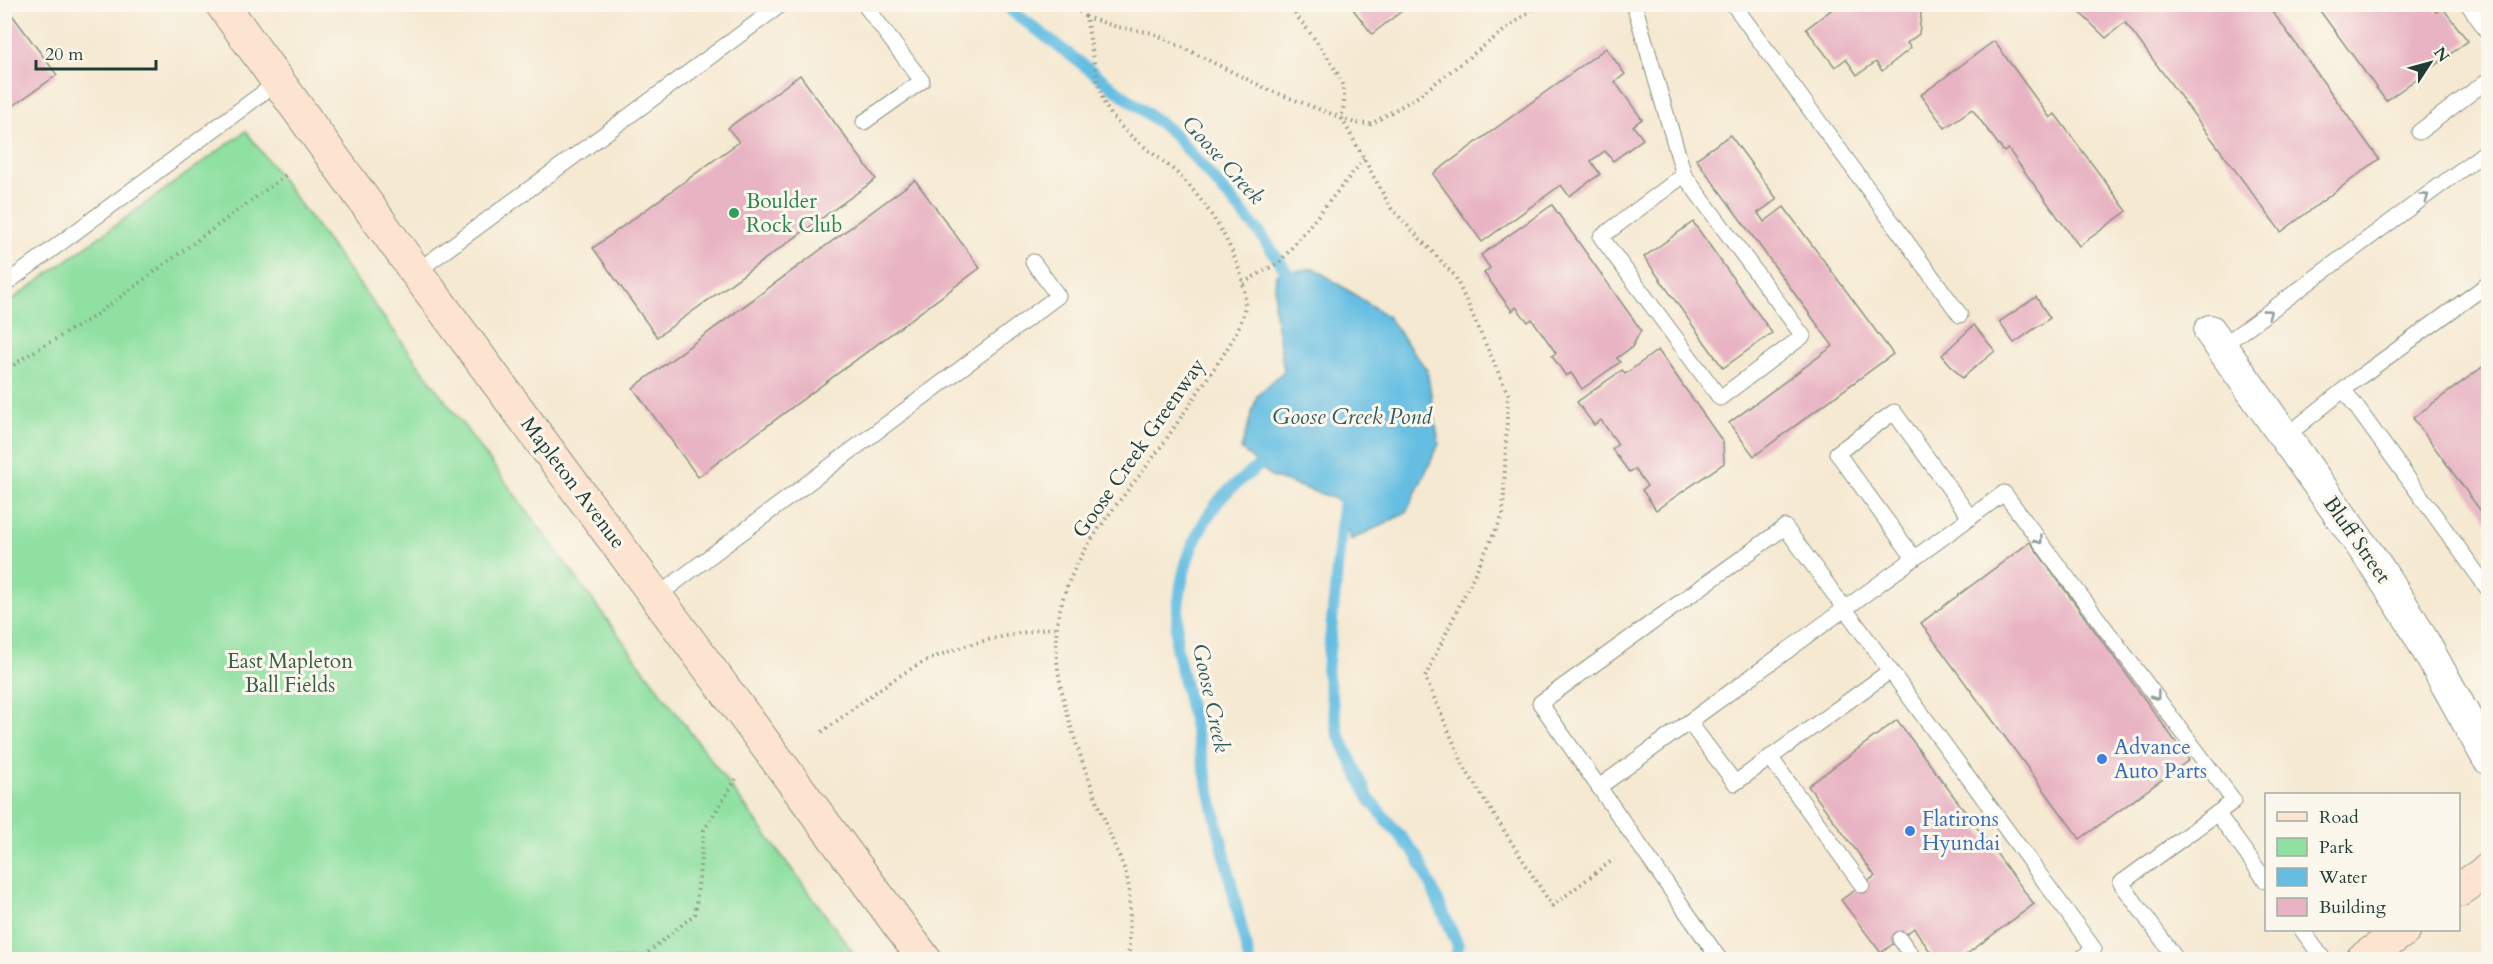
<svg xmlns="http://www.w3.org/2000/svg" width="2493" height="964" viewBox="0 0 2493 964" font-family="Cardo,serif">
  <rect width="100%" height="100%" fill="#fbf7ec"/>
  <filter id="ink" filterUnits="userSpaceOnUse"><feTurbulence type="fractalNoise" baseFrequency=".0167" numOctaves="2"/><feDisplacementMap in="SourceGraphic" scale="12" xChannelSelector="R" yChannelSelector="G"/><feConvolveMatrix kernelMatrix="1 2 1 2 8 2 1 2 1" color-interpolation-filters="sRGB"/></filter>
  <filter id="wash" filterUnits="userSpaceOnUse"><feTurbulence type="fractalNoise" baseFrequency=".008" numOctaves="4" result="noise"/><feDisplacementMap in="SourceGraphic" scale="24" xChannelSelector="R" yChannelSelector="G"/><feGaussianBlur stdDeviation="1.35" result="paint"/><feColorMatrix in="noise" values="0 0 0 0 0 0 0 0 0 0 0 0 0 0 0 0 0 1.4 0 .05"/><feComposite in="paint" operator="in"/></filter>
  <g filter="url(#wash)">
    <rect width="100%" height="100%" fill="#f5e9d2"/>
    <polygon fill="#8fe0a1" stroke="#578e6a" stroke-width="1.5" points="246,131 858,959 5,959 5,305"/>
    <polygon fill="#65bee2" stroke="#427e8b" stroke-width="1.5" points="1314,268 1387,316 1427,370 1439,444 1406,513 1351,540 1339,500 1272,477 1241,449 1257,396 1284,371 1274,308 1276,274"/>
    <g fill="none" stroke-linecap="round" stroke-linejoin="round">
      <g stroke="#65bee2" stroke-width="12">
        <polyline points="1007,4 1012,11 1173,133 1260,233 1295,284"/>
        <polyline points="1344,498 1327,672 1338,733 1369,799 1417,856 1458,945 1456,960"/>
        <path d="M1249 960 1176 647C1177 592 1183 547 1218 502 1231 485 1254 471 1270 456"/>
      </g>
    </g>
    <g id="blocks">
      <g fill="#e8b3c2">
        <polygon points="4,4 57,75 4,112"/>
        <polygon points="1349,4 1411,4 1372,34"/>
        <polygon points="1839,4 1922,4 1919,34 1907,43 1911,48 1882,71 1876,62 1857,75 1846,59 1835,67 1806,29"/>
        <polygon points="2081,4 2267,4 2379,159 2281,232 2125,22 2106,38 2076,9"/>
        <polygon points="2315,4 2431,4 2436,12 2442,7 2468,41 2386,101"/>
        <polygon points="1994,41 2050,118 2055,114 2127,211 2079,246 2008,149 2004,152 1972,109 1945,128 1921,95"/>
        <polygon points="1606,48 1625,74 1615,82 1642,119 1633,126 1643,139 1613,161 1605,151 1591,161 1600,174 1569,196 1561,185 1482,242 1433,174"/>
        <polygon points="800,75 876,179 657,337 593,248 739,142 728,128"/>
        <polygon points="1730,135 1777,199 1758,213 1764,222 1784,207 1893,354 1754,456 1729,423 1833,346 1696,159"/>
        <polygon points="915,180 980,268 698,477 633,388"/>
        <polygon points="1552,205 1641,330 1632,347 1617,358 1620,362 1582,389 1571,373 1566,376 1552,356 1556,353 1532,319 1528,322 1516,307 1512,311 1484,273 1490,268 1481,255"/>
        <polygon points="1693,222 1772,333 1723,368 1644,257"/>
        <polygon points="2036,297 2050,318 2014,343 1999,322"/>
        <polygon points="1974,325 1995,351 1962,378 1942,355"/>
        <polygon points="1658,350 1723,442 1724,463 1656,510 1642,490 1647,486 1635,469 1629,472 1612,449 1618,444 1601,420 1594,425 1577,402 1622,370 1625,374"/>
        <polygon points="2488,363 2488,521 2413,418"/>
        <polygon points="2030,542 2189,760 2080,839 1921,623"/>
        <polygon points="1897,720 2034,904 1959,960 1936,960 1914,928 1881,953 1841,900 1875,876 1808,786"/>
      </g>
    </g>
  </g>
  <g filter="url(#ink)">
    <use href="#blocks" fill-opacity="0" stroke="#8a9383" stroke-width="1.5"/>
    <g fill="none" stroke-linecap="round" stroke-linejoin="round">
      <defs>
        <g id="lane">
          <polyline points="1634,4 1684,175 1803,336 1720,398 1601,237 1684,175"/>
          <polyline points="1733,4 1960,315"/>
          <polyline points="2468,4 2488,33"/>
          <polyline points="864,122 922,81 864,4"/>
          <polyline points="2419,132 2488,80"/>
          <polyline points="416,272 782,4"/>
          <polyline points="4,285 279,81"/>
          <polyline points="2221,347 2488,150"/>
          <polyline points="2344,390 2488,589"/>
          <polyline points="2285,437 2357,379 2488,284"/>
          <polyline points="1914,558 1837,453 1894,412 1970,517"/>
          <polyline points="657,596 1058,296 1033,262"/>
          <polyline points="1689,722 2004,493 2234,801 2121,883 2177,960"/>
          <polyline points="1770,757 1862,885"/>
          <polyline points="1599,787 1689,722 1735,783 1890,671"/>
          <polyline points="2217,813 2266,881"/>
          <polyline points="2302,930 2324,960"/>
          <polyline points="1900,939 1915,960"/>
          <polyline points="1720,960 1540,703 1785,527 2094,949 2079,960"/>
        </g>
        <polyline id="street" points="2210,331 2377,567 2411,620 2488,758"/>
        <g id="secondary">
          <polyline points="222,4 416,272 925,960"/>
          <polyline points="2458,891 2488,870"/>
          <polyline points="2362,960 2404,930"/>
        </g>
      </defs>
      <use href="#lane" stroke="#8a9383" stroke-width="17"/>
      <use href="#street" stroke="#8a9383" stroke-width="34"/>
      <use href="#secondary" stroke="#8a9383" stroke-width="35"/>
      <g stroke="#8a9383" stroke-width="4" stroke-dasharray="1.5 4.5" stroke-linecap="butt">
        <path d="M1070 4 1086 17C1091 40 1096 91 1108 110 1125 137 1156 153 1179 175 1207 202 1244 259 1245 300 1246 325 1220 360 1206 380 1190 404 1174 428 1158 451 1121 502 1072 550 1059 614 1045 679 1087 773 1110 834 1115 847 1122 861 1126 874 1133 900 1128 933 1129 960"/>
        <polyline points="1086,4 1086,17 1117,27 1153,33 1269,90 1355,123 1371,124 1417,97 1539,4"/>
        <path d="M1288 4C1302 24 1340 67 1343 89 1345 98 1344 108 1341 117L1391 208 1455 276 1508 394 1503 515 1425 677 1465 769 1552 906 1614 859"/>
        <polyline points="1243,283 1280,262 1364,159"/>
        <polyline points="4,372 25,357 93,317 286,175"/>
        <path d="M822 732C855 708 889 679 926 661 967 642 1012 634 1056 627"/>
        <polyline points="639,960 695,914 704,830 736,779"/>
      </g>
      <use href="#lane" stroke="#fff" stroke-width="15"/>
      <use href="#street" stroke="#fff" stroke-width="32"/>
      <use href="#secondary" stroke="#fde4d1" stroke-width="33"/>
    </g>
    <defs><path id="oneway-chevron" d="M-2-3.5L2.5 0L-2 3.5" fill="none" stroke-width="1.6" stroke-linecap="round" stroke-linejoin="round" transform="scale(1.5)"/></defs>
    <g stroke="#8f9e9a">
      <use href="#oneway-chevron" transform="translate(2425 197) rotate(-36)"/>
      <use href="#oneway-chevron" transform="translate(2268 313) rotate(-36)"/>
      <use href="#oneway-chevron" transform="translate(2039 540) rotate(53)"/>
      <use href="#oneway-chevron" transform="translate(2156 696) rotate(53)"/>
    </g>
  </g>
  <circle fill="#2e9e5b" stroke="#fbf7ec" stroke-width="2" cx="734" cy="213" r="6"/>
  <g fill="#3f7fe0" stroke="#fbf7ec" stroke-width="2">
    <circle cx="2102" cy="759" r="6"/>
    <circle cx="1910" cy="831" r="6"/>
  </g>
  <g text-anchor="middle" dominant-baseline="central" stroke-width="6" stroke-linejoin="round" paint-order="stroke">
    <g font-size="21" fill="#27864d" stroke="#fbf7ec" text-anchor="start">
      <text x="746" y="201">Boulder<tspan x="746" dy="24">Rock Club</tspan></text>
    </g>
    <g font-size="21" fill="#1f3d34" stroke="#fbf7ec">
      <text transform="translate(1139 448) rotate(-55)">Goose Creek Greenway</text>
      <text transform="translate(573 483) rotate(53)">Mapleton Avenue</text>
      <text transform="translate(2357 540) rotate(55)">Bluff Street</text>
    </g>
    <g font-size="21" fill="#355e4a" stroke="#fbf7ec">
      <text x="290" y="661">East Mapleton<tspan x="290" dy="24">Ball Fields</tspan></text>
    </g>
    <g font-size="21" fill="#366cbe" stroke="#fbf7ec" text-anchor="start">
      <text x="2114" y="747">Advance<tspan x="2114" dy="24">Auto Parts</tspan></text>
      <text x="1922" y="819">Flatirons<tspan x="1922" dy="24">Hyundai</tspan></text>
    </g>
    <g font-size="22" font-style="italic" fill="#305d60" stroke="#fbf7ec">
      <text transform="translate(1223 160) rotate(48)">Goose Creek</text>
      <text x="1352" y="417">Goose Creek Pond</text>
      <text transform="translate(1211 698) rotate(78)">Goose Creek</text>
    </g>
  </g>
  <rect width="2493" height="964" fill="none" stroke="#fbf7ec" stroke-width="24"/>
  <rect x="2265" y="793" width="195" height="138" fill="#fbf7ec" stroke="#a3ada2" stroke-width="1.5"/>
  <rect x="2277" y="812" width="30" height="9" fill="#fde4d1" stroke="#a3ada2" stroke-width="1.5"/>
  <text x="2319" y="823" font-size="18" fill="#1f3d34">Road</text>
  <rect x="2277" y="838" width="30" height="18" fill="#8fe0a1" stroke="#a3ada2" stroke-width="1.5"/>
  <text x="2319" y="853" font-size="18" fill="#1f3d34">Park</text>
  <rect x="2277" y="868" width="30" height="18" fill="#65bee2" stroke="#a3ada2" stroke-width="1.5"/>
  <text x="2319" y="883" font-size="18" fill="#1f3d34">Water</text>
  <rect x="2277" y="898" width="30" height="18" fill="#e8b3c2" stroke="#a3ada2" stroke-width="1.5"/>
  <text x="2319" y="913" font-size="18" fill="#1f3d34">Building</text>
  <g transform="translate(2430 63) rotate(54)" stroke="#fbf7ec" stroke-width="4.5" paint-order="stroke">
  <path d="M0-4.5L10 22L0 15L-10 22Z" fill="#1f3d34"/>
  <text y="-9" font-size="16" font-weight="bold" text-anchor="middle" fill="#1f3d34">N</text>
  </g>
  <path d="M36 60v9h120v-9" fill="none" stroke="#1f3d34" stroke-width="3"/>
  <text x="45" y="60" font-size="18" fill="#1f3d34" stroke="#fbf7ec" stroke-width="4.5" paint-order="stroke">20 m</text>
</svg>
